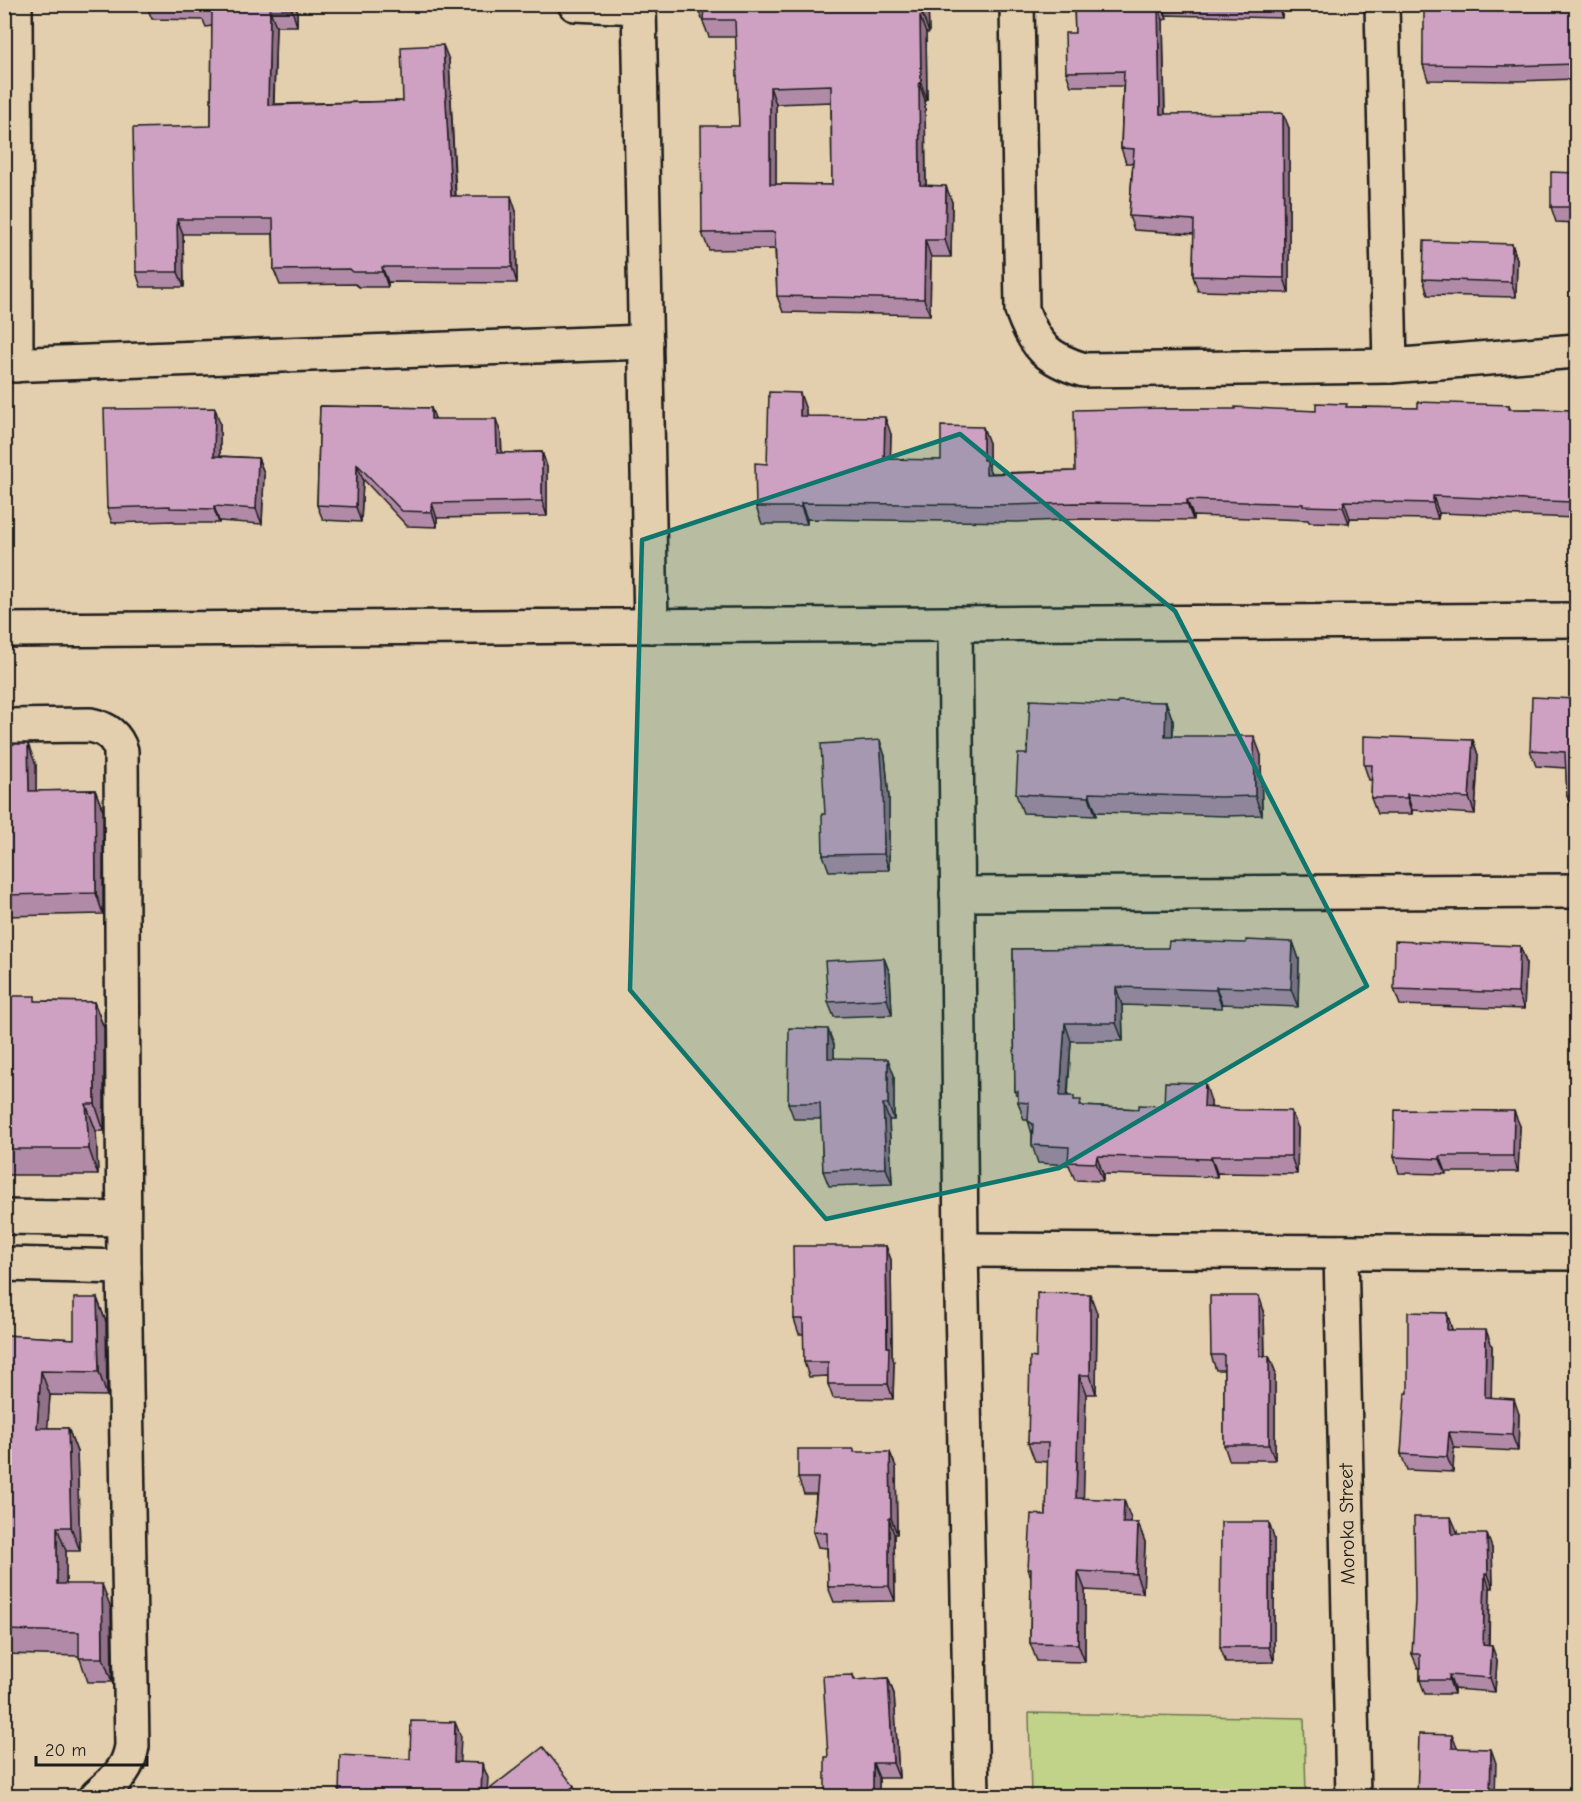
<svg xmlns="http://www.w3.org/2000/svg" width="1581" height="1801" viewBox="0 0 1581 1801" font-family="'Comic Neue',sans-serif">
  <rect width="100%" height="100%" fill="#e3cead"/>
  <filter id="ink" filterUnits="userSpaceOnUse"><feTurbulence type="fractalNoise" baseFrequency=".0167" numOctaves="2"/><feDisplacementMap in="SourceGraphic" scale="12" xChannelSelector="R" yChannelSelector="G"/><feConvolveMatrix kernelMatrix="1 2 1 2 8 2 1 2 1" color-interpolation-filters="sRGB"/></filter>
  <g filter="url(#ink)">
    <polygon fill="#c0d388" stroke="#6e7852" stroke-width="1.5" points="1029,1713 1304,1718 1306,1796 1031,1796"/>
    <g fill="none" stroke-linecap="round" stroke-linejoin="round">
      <defs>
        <g id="minor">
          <polyline points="15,4 16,365"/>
          <polyline points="575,4 639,7"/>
          <polyline points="639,4 651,626"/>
          <path d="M1017 4 1022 310C1035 346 1047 359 1084 370L1390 366 1576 351"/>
          <polyline points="1382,4 1390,366"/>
          <polyline points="4,365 646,342"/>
          <polyline points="955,624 961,1250 972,1796"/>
          <polyline points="4,630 1576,620"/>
          <path d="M4 726 90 725C106 728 116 735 121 751L124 1267 132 1746C128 1771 115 1780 97 1796"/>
          <polyline points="957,894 1576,891"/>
          <polyline points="4,1217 123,1219"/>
          <polyline points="961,1250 1576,1253"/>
          <polyline points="1341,1252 1353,1796"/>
          <polyline points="4,1264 124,1267"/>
        </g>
      </defs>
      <use href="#minor" stroke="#1c1c1c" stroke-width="38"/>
      <use href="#minor" stroke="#e3cead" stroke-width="33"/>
    </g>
    <g fill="#b18aa8" stroke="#1c1c1c" stroke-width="1.5" fill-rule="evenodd">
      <polygon points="144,4 297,4 297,26 276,26 274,104 403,101 449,60 456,196 516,211 517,283 388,282 388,287 359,287 355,284 280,285 274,270 273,234 183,234 184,287 141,287 136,272 211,126 212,26 206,27 203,20 152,19 146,5"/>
      <path d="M696 4H928L929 33H926L927 100H925L926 185 952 202 951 257H931L930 315 783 312 777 296 775 249 709 250 702 233 739 126 736 37H709ZM831 102 832 185 776 184V104Z"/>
      <polygon points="1074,4 1282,4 1282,18 1166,15 1167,19 1163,20 1165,114 1289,128 1289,293 1198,291 1193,276 1194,234 1134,230 1129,216 1133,163 1126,163 1121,148 1123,86 1071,86 1066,72 1075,33"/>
      <polygon points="1576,4 1576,79 1516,81 1428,80 1423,65 1424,30"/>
      <polygon points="1576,173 1576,223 1556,222 1551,207"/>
      <polygon points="1512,244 1517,259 1516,297 1428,295 1423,279"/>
      <polygon points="1509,405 1511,409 1576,410 1576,518 1439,513 1438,519 1350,518 1349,523 1309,522 1308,520 1193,516 1193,520 1082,519 1017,522 807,519 807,524 762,524 756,507 767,464 806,410 806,416 891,434 890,460 941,460 989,443 989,469 991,473 1075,471 1166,409 1316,411 1348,407 1418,408"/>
      <polygon points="320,406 431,408 435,419 501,434 502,453 542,452 547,467 547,516 437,518 437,527 407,526 363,479 361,522 323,520 317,505"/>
      <polygon points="220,423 220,456 258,458 264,473 262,524 219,521 219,523 175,523 174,521 112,523 107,508"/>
      <polygon points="1576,699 1576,812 1573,812 1567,796 1566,768 1536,766 1530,750"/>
      <polygon points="1166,702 1173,721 1173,736 1261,755 1262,815 1226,816 1096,812 1096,816 1023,813 1016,794 1027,754 1118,704"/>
      <polygon points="1473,740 1478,755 1475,814 1412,810 1412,814 1377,814 1371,798 1372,780 1369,780 1364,765"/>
      <polygon points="4,744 36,765 36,791 95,790 103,811 103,914 4,916"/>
      <polygon points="885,756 889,798 889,870 829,871 823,855 825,814"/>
      <polygon points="1293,942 1299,959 1298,1007 1222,1004 1222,1008 1122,1005 1123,1041 1071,1041 1068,1096 1075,1100 1083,1106 1139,1109 1211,1101 1211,1107 1298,1128 1297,1174 1217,1173 1217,1177 1103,1174 1103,1181 1075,1180 1069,1165 1038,1163 1032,1145 1032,1134 1028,1120 1024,1120 1018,1102 1018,1098 1015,1091 1013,949 1168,948"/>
      <polygon points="1520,946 1526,962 1524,1009 1400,1005 1394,989"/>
      <polygon points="884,958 890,974 892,1015 834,1017 828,1002"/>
      <polygon points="4,996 37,1001 94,1002 104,1028 104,1131 96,1131 98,1175 4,1175"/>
      <polygon points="834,1045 834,1058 894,1075 894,1120 889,1120 892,1184 829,1186 823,1171 821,1119 794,1119 788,1103"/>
      <polygon points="1520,1126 1518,1172 1446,1172 1446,1174 1399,1173 1394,1157"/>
      <polygon points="886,1246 891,1260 892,1355 894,1362 893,1399 833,1398 828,1384 828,1376 809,1377 804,1362 804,1334 799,1334 794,1319"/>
      <polygon points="97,1298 106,1322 107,1396 50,1395 47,1428 68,1428 77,1452 80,1551 66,1551 66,1584 111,1608 112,1682 88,1682 79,1656 4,1654 4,1335 74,1339"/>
      <polygon points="1264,1311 1265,1356 1269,1356 1275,1371 1275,1460 1229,1460 1224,1445 1224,1370 1216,1370 1211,1355"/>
      <polygon points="1097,1313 1096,1394 1086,1394 1083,1498 1131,1519 1131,1523 1138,1523 1145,1542 1143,1593 1085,1590 1085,1662 1037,1661 1030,1643 1031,1577 1028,1569 1046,1515 1048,1462 1035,1461 1028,1443 1036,1358"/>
      <polygon points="1447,1313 1452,1330 1492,1346 1491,1397 1519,1414 1518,1451 1454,1448 1453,1472 1407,1470 1401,1454 1408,1393"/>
      <polygon points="855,1452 896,1467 897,1534 894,1534 895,1601 834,1602 828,1587 827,1548 818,1547 813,1532 816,1494 804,1494 798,1478"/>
      <polygon points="1457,1531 1457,1534 1492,1548 1493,1588 1490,1588 1489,1646 1497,1660 1495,1692 1454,1689 1454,1694 1425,1694 1420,1680 1420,1668 1418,1668 1412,1654"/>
      <polygon points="1274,1538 1274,1662 1226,1663 1220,1647"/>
      <polygon points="853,1675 855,1680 888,1678 894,1694 899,1778 879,1778 879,1797 825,1797 828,1757"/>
    </g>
    <g fill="#907188" stroke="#1c1c1c" stroke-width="1.5">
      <polygon points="292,4 297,4 297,26 292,10"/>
      <polygon points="922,4 928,4 929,33 923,16"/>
      <polygon points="1161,4 1163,4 1166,15 1167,19"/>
      <polygon points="1277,4 1282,4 1282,18"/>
      <polygon points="1158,5 1163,20 1165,128 1160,114"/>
      <polygon points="270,10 276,26 273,120 268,105"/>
      <polygon points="920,16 926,33 927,100 921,83"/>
      <polygon points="443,45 449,60 456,211 451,196"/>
      <polygon points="919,83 925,100 926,202 920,185"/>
      <polygon points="770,87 776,104 776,201 770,184"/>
      <polygon points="1283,113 1289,128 1289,293 1284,278"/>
      <polygon points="946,186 952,202 951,257 945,240"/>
      <polygon points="511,196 516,211 517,283 512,267"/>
      <polygon points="177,219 183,234 184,287 178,272"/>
      <polygon points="925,240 931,257 930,315 924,299"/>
      <polygon points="1512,244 1517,259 1516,297 1511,282"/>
      <polygon points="382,267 388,282 388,287 383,272"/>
      <polygon points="800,393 806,410 806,433 800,416"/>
      <polygon points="215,408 220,423 220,470 214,456"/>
      <polygon points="431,408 437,423 431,419"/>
      <polygon points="885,417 891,434 890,476 884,459"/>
      <polygon points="496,419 501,434 502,468 497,453"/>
      <polygon points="983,427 989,443 989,469 992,476 986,474 983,460"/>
      <polygon points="542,452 547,467 547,516 542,501"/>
      <polygon points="258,458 264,473 262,524 256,509"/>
      <polygon points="357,464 363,479 361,522 356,507"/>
      <polygon points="1571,477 1576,492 1576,518 1571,502"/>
      <polygon points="1433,496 1439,513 1438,519 1433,503"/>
      <polygon points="1187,500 1193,516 1193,520 1187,504"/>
      <polygon points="1344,501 1350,518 1349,523 1343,507"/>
      <polygon points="432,503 437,518 437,527 432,512"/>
      <polygon points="801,503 807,519 807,524 801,507"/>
      <polygon points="214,506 219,521 219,523 214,509"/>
      <polygon points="1166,702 1173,721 1172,755 1165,736"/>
      <polygon points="1254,736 1261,755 1262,815 1255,796"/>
      <polygon points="880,740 885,756 889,798 889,870 884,854"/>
      <polygon points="1473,740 1478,755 1475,814 1469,798"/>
      <polygon points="28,744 36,765 36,812 29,791"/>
      <polygon points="95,790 103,811 103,914 96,893"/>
      <polygon points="1089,793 1096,812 1096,816 1089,797"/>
      <polygon points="1407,794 1412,810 1412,814 1407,798"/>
      <polygon points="1293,942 1299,959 1298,1007 1291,989"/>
      <polygon points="1520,946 1526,962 1524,1009 1518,993"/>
      <polygon points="884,958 890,974 892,1015 887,999"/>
      <polygon points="1116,987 1122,1005 1123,1041 1116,1023"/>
      <polygon points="1216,987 1222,1004 1222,1008 1216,990"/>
      <polygon points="94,1002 104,1028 104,1131 95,1104"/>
      <polygon points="1065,1023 1071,1041 1066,1113 1060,1096"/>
      <polygon points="828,1029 834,1045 834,1073 828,1058"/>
      <polygon points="888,1059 894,1075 894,1120 888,1104"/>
      <polygon points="1205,1083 1211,1101 1211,1124 1204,1107"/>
      <polygon points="86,1104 96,1131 98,1175 89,1149"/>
      <polygon points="883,1104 889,1120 892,1184 886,1168"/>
      <polygon points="1291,1111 1298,1128 1297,1174 1291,1156"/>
      <polygon points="1514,1111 1520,1126 1518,1172 1513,1156"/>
      <polygon points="1097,1156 1103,1174 1103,1181 1096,1163"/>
      <polygon points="1211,1156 1217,1173 1217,1177 1211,1159"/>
      <polygon points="1440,1156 1446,1172 1446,1174 1440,1159"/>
      <polygon points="886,1246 891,1260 892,1355 894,1362 893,1399 888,1384"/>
      <polygon points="1090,1294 1097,1313 1096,1394 1090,1375"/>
      <polygon points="1259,1296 1264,1311 1265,1371 1260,1356"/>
      <polygon points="97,1298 106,1322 107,1396 99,1372"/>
      <polygon points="1447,1313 1452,1329 1452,1346 1447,1330"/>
      <polygon points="1486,1330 1492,1346 1491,1413 1485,1397"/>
      <polygon points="1269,1356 1275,1371 1275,1460 1269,1445"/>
      <polygon points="41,1371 50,1395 46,1452 37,1428"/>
      <polygon points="1079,1375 1086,1394 1083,1517 1076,1498"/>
      <polygon points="1514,1399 1519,1414 1518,1451 1512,1435"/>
      <polygon points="68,1428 77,1452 80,1551 71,1527"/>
      <polygon points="1449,1432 1454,1448 1453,1472 1447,1457"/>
      <polygon points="890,1452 896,1467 897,1534 891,1518"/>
      <polygon points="1124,1500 1131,1519 1130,1541 1123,1523"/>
      <polygon points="1451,1517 1457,1531 1457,1548 1452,1534"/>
      <polygon points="889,1518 894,1534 895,1601 889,1586"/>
      <polygon points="1269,1522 1274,1538 1274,1662 1269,1647"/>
      <polygon points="1138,1523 1145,1542 1143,1593 1136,1574"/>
      <polygon points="57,1527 66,1551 66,1608 57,1584"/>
      <polygon points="1487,1534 1492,1548 1493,1588 1488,1574"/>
      <polygon points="1078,1571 1085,1590 1085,1662 1078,1644"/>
      <polygon points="1485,1574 1490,1588 1488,1659 1483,1645"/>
      <polygon points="102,1584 111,1608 112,1682 103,1658"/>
      <polygon points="1492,1646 1497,1660 1495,1692 1490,1678"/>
      <polygon points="1449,1675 1454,1689 1454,1694 1449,1680"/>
      <polygon points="888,1678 894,1694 899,1778 893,1763"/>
      <polygon points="455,1722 461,1737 459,1777 454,1762"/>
      <polygon points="1452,1735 1458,1750 1452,1748"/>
      <polygon points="1491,1749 1496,1763 1495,1797 1490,1797"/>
      <polygon points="482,1763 488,1778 487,1797 481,1797"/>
      <polygon points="873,1763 879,1778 879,1797 873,1797"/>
      <polygon points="574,1786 578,1797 560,1797"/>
    </g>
    <g fill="#cea1c3" stroke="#1c1c1c" stroke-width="1.5" fill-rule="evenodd">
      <polygon points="200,4 292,4 292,10 270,10 268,105 403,101 401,47 443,45 451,196 511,196 512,267 382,267 383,272 353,272 350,269 274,270 273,219 177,219 178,272 136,272 133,128 211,126 212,11 200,11"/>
      <path d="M697 4H922L923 16H920L921 83H919L920 185 946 186 945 240H925L924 299 777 296 775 232 702 233 701 126H739L735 20H703L704 7ZM831 85 832 185 770 184V87Z"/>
      <polygon points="1074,4 1161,4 1158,5 1160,114 1283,113 1284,278 1193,276 1194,220 1129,216 1134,149 1121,148 1124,71 1066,72 1065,33 1075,33"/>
      <polygon points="1424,4 1576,4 1576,64 1511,66 1423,65 1423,30 1424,30"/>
      <polygon points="1551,172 1576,173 1576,207 1551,207"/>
      <polygon points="1424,241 1512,244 1511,282 1423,279"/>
      <polygon points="769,392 800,393 800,416 885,417 884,459 941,460 941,426 983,427 983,460 986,460 986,474 1075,471 1074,410 1165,408 1165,409 1235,409 1235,407 1316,411 1316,403 1347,404 1346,407 1418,408 1418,402 1509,405 1509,409 1576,410 1576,477 1571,477 1571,502 1433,496 1433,503 1344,501 1343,507 1303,506 1303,504 1187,500 1187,504 1076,503 1011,505 801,503 801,507 756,507 755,463 767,464"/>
      <polygon points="320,406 431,408 431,419 496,419 497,453 542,452 542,501 432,503 432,512 402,511 357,464 356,507 317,505"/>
      <polygon points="215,408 214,456 258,458 256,509 214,506 214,509 170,508 170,506 107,508 104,409"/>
      <polygon points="1532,697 1576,699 1576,796 1567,796 1565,752 1530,750"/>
      <polygon points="1030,700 1118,704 1118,701 1166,702 1165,736 1254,736 1255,796 1220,797 1089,793 1089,797 1016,794 1018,754 1027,754"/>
      <polygon points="1364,736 1473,740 1469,798 1407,794 1407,798 1371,798 1372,765 1364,765"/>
      <polygon points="880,740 883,783 884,854 823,855 822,814 825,814 821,744"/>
      <polygon points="4,744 28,744 29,791 95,790 96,893 4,895"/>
      <polygon points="1246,940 1293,942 1291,989 1216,987 1216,990 1116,987 1116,1023 1065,1023 1060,1096 1074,1096 1074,1100 1081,1100 1080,1106 1139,1109 1139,1105 1164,1106 1165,1082 1205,1083 1204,1107 1239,1110 1291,1111 1291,1156 1211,1156 1211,1159 1097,1156 1096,1163 1068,1162 1069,1147 1032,1145 1033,1124 1028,1121 1029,1103 1018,1102 1018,1091 1015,1091 1013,949 1168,948 1169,941 1246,943"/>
      <polygon points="1395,941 1520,946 1518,993 1394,989"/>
      <polygon points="1576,956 1576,1015 1574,1015"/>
      <polygon points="884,958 887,999 828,1002 825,961"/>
      <polygon points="4,996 35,996 35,1001 94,1002 95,1104 86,1104 89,1149 4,1149"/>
      <polygon points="789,1028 828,1029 828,1058 888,1059 888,1104 883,1104 886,1168 823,1171 820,1103 788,1103"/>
      <polygon points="1395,1110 1514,1111 1513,1156 1440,1156 1440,1159 1394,1157"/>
      <polygon points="793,1246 886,1246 887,1347 889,1347 888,1384 828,1384 828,1362 804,1362 803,1319 794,1319"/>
      <polygon points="1037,1293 1090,1294 1090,1375 1079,1375 1076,1498 1124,1500 1123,1523 1138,1523 1136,1574 1078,1571 1078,1644 1030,1643 1031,1569 1028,1569 1031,1514 1046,1515 1048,1443 1028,1443 1030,1357 1036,1358"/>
      <polygon points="1210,1296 1259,1296 1260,1356 1269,1356 1269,1445 1224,1445 1224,1355 1211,1355"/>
      <polygon points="74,1298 97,1298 99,1372 41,1371 37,1428 68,1428 71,1527 57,1527 57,1584 102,1584 103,1658 79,1658 79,1632 4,1630 4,1335 74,1339"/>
      <polygon points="1408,1312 1447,1313 1447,1330 1486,1330 1485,1397 1514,1399 1512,1435 1449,1432 1447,1457 1401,1454 1405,1393 1408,1393"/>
      <polygon points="798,1449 854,1449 854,1452 890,1452 891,1518 889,1518 889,1586 828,1587 827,1533 813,1532 818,1478 798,1478"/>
      <polygon points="1414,1517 1451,1517 1452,1534 1487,1534 1488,1574 1485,1574 1483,1645 1492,1646 1490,1678 1449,1675 1449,1680 1420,1680 1420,1654 1412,1654 1415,1600"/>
      <polygon points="1221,1522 1269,1522 1269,1647 1220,1647"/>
      <polygon points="853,1675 854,1680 888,1678 893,1763 873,1763 873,1797 825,1797 825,1757 828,1757 823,1676"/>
      <polygon points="411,1721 455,1722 454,1762 482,1763 481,1796 543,1747 574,1786 560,1797 362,1797 339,1795 340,1755 410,1759"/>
      <polygon points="1419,1734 1452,1735 1452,1748 1491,1749 1490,1797 1417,1797"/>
    </g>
  </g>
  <path fill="#0f766e" fill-opacity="0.2" stroke="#0f766e" stroke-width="4.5" stroke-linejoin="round" d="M960 434 1175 611 1367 986 1059 1168 826 1219 630 990 642 540Z"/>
  <g text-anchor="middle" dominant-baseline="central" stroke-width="4.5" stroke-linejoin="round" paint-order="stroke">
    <g font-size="20" fill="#1c1c1c" stroke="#e3cead">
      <text transform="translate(1347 1524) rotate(-91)">Moroka Street</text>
    </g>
  </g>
  <rect width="1581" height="1801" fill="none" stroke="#e3cead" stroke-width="24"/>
  <rect x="12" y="12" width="1557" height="1777" fill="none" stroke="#1c1c1c" stroke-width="2" filter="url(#ink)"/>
  <path d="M36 1756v9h111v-9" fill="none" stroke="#1c1c1c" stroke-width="3"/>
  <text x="45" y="1756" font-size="18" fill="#1c1c1c" stroke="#e3cead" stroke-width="4.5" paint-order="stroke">20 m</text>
</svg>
